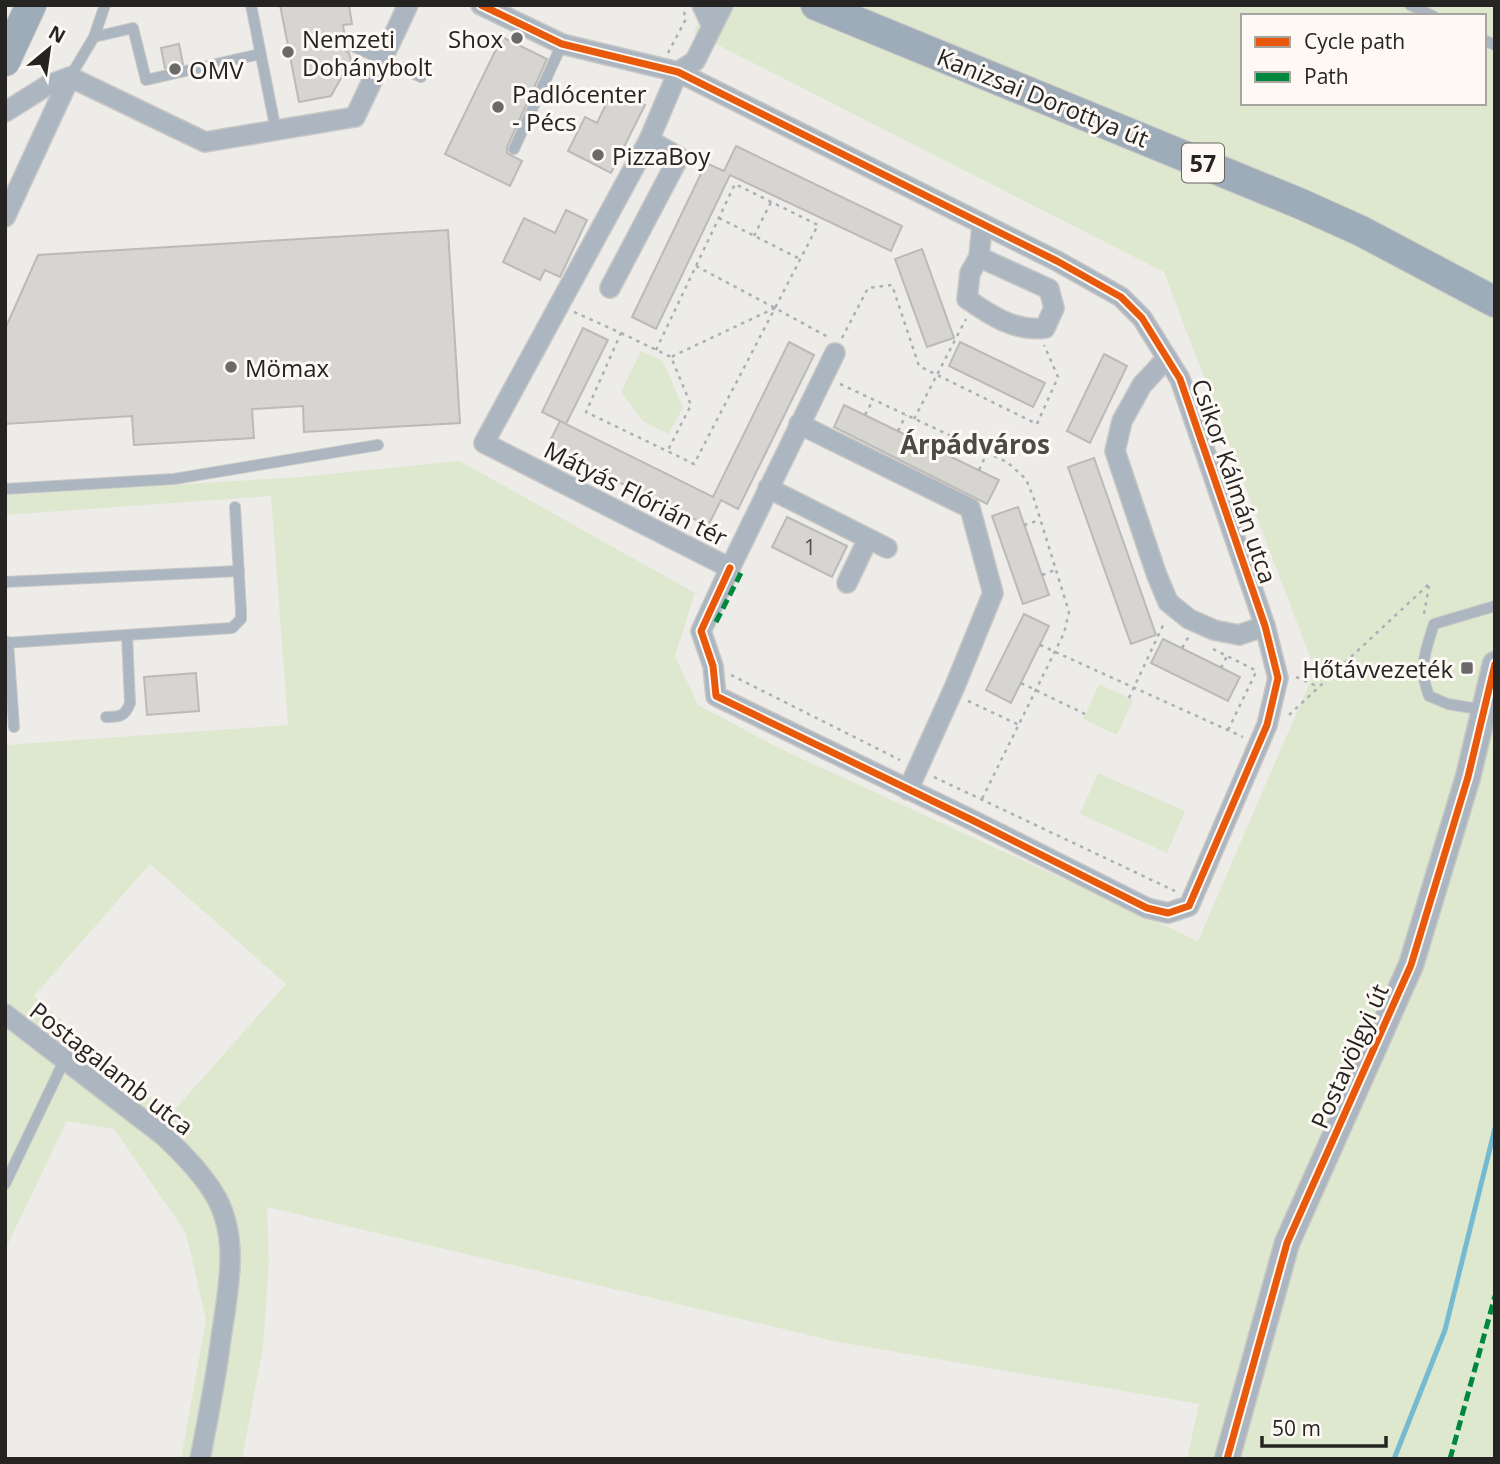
<svg xmlns="http://www.w3.org/2000/svg" width="1500" height="1464" viewBox="0 0 1500 1464" font-family="'Open Sans',sans-serif">
  <rect width="100%" height="100%" fill="#eeece9"/>
  <g fill="#dee8ce" fill-rule="evenodd">
    <path d="M705 5H1495V1459H1187L1199 1404 838 1342 267 1207 269 1263 263 1347 242 1459H181L206 1320 186 1233 114 1129 67 1121 5 1250V1216L8 1210 5 1209V745L288 725 271 496 5 515V495L300 477 460 461 695 593 675 656 698 705 783 750 1198 941 1315 670 1164 272 694 33ZM1243 16H1484V103H1243ZM150 864 286 984 170 1115 34 996Z"/>
    <polygon points="641,351 663,361 683,408 668,434 643,421 621,392"/>
    <polygon points="1099,684 1133,700 1117,735 1083,719"/>
    <polygon points="1098,773 1185,811 1167,853 1080,814"/>
  </g>
  <g fill="none" stroke-linecap="round" stroke-linejoin="round">
    <polyline stroke="#75bad0" stroke-width="5" points="1394,1459 1445,1330 1495,1128"/>
  </g>
  <g fill="#d7d5d2" stroke="#bcbab8" stroke-width="2">
    <polygon points="280,5 349,5 352,24 343,25 345,37 341,44 342,49 349,53 351,60 331,96 299,102"/>
    <polygon points="502,37 547,59 507,147 507,153 522,161 510,186 445,154"/>
    <polygon points="179,44 183,64 165,68 161,48"/>
    <polygon points="613,90 645,105 611,173 568,151 585,117 597,123"/>
    <polygon points="736,146 902,226 891,251 730,175 656,329 632,317 706,163 724,171"/>
    <polygon points="566,210 587,220 560,277 545,270 540,280 503,262 524,218 555,233"/>
    <polygon points="448,230 460,423 304,432 303,406 252,409 254,438 134,445 132,416 5,424 5,329 38,255"/>
    <polygon points="922,249 954,338 927,347 895,259"/>
    <polygon points="583,328 608,340 566,424 542,412"/>
    <polygon points="789,342 814,355 738,509 721,500 708,526 547,447 560,421 713,497"/>
    <polygon points="960,342 1045,383 1033,407 949,366"/>
    <polygon points="1104,354 1127,366 1090,443 1067,431"/>
    <polygon points="844,405 999,480 987,504 834,427"/>
    <polygon points="1094,458 1156,635 1131,644 1068,467"/>
    <polygon points="1018,507 1049,595 1023,604 992,516"/>
    <polygon points="787,517 847,546 832,577 772,547"/>
    <polygon points="1024,614 1049,626 1011,703 986,690"/>
    <polygon points="1163,639 1240,677 1228,701 1151,663"/>
    <polygon points="196,673 199,711 147,715 144,677"/>
  </g>
  <g fill="none" stroke-linecap="round" stroke-linejoin="round">
    <defs>
      <g id="service">
        <polyline points="251,5 276,131"/>
        <polyline points="1410,5 1433,16"/>
        <polyline points="94,37 133,28 146,80 260,54"/>
        <polyline points="1484,40 1495,45"/>
        <polyline points="348,44 421,77"/>
        <polyline points="70,77 94,37 105,5"/>
        <polyline points="514,149 562,44"/>
        <polyline points="5,489 174,479 378,445"/>
        <polyline points="5,582 239,571"/>
        <polyline points="8,642 14,727"/>
        <polyline points="5,643 232,628 241,619 241,611 235,507"/>
        <path d="M1484 710 1448 704 1429 696C1418 668 1425 652 1434 624L1495 606"/>
        <path d="M106 717C119 717 125 717 130 703L127 635"/>
        <polyline points="5,1184 64,1061"/>
      </g>
      <g id="minor">
        <polyline points="481,5 562,44 678,72 1057,261 1121,297 1142,318 1180,379 1265,626 1278,678 1267,725 1189,906 1168,913 1147,908 972,820 716,696 713,666 701,631 730,568"/>
        <polyline points="702,5 712,26"/>
        <polyline points="678,72 649,140 484,443 730,568 835,353"/>
        <polyline points="678,72 695,61 723,5"/>
        <polyline points="5,112 48,85 70,77 205,142 355,117 408,5"/>
        <polyline points="5,217 70,77"/>
        <path d="M979 257 970 273 967 299C990 315 1015 332 1045 328L1054 308 1049 289 979 257 982 226"/>
        <polyline points="610,288 679,157 649,140"/>
        <polyline points="1167,358 1142,385 1122,421 1115,451 1156,573 1168,602 1189,619 1214,630 1239,635 1265,626"/>
        <polyline points="799,424 970,508 993,593 955,686 908,790"/>
        <polyline points="768,488 887,548"/>
        <polyline points="847,583 868,539"/>
        <path d="M5 1014 164 1136C182 1153 200 1171 213 1192 241 1236 228 1290 221 1338 216 1379 208 1418 200 1459"/>
      </g>
      <polyline id="tertiary" points="1227,1459 1287,1243 1411,965 1468,777 1495,664"/>
      <g id="primary">
        <polyline points="816,5 1301,204 1361,231 1495,302"/>
        <polyline points="5,61 31,5"/>
      </g>
    </defs>
    <use href="#service" stroke="#c9c8c6" stroke-width="12"/>
    <use href="#minor" stroke="#c9c8c6" stroke-width="22"/>
    <use href="#tertiary" stroke="#c9c8c6" stroke-width="27"/>
    <use href="#primary" stroke="#c9c8c6" stroke-width="32"/>
    <g stroke="#aab0b7" stroke-width="2.5" stroke-dasharray="3.5 5" stroke-linecap="butt">
      <polyline points="668,53 686,19 682,5"/>
      <polyline points="719,218 800,259"/>
      <polyline points="754,236 771,202"/>
      <polyline points="696,266 775,308"/>
      <polyline points="574,312 621,333 586,412 694,464 775,308 671,357 691,405 667,452"/>
      <polyline points="621,333 671,357"/>
      <polyline points="842,338 868,288 892,285 919,366 1037,424 1058,377 1044,345"/>
      <polyline points="656,350 735,184 818,225 775,308 828,337"/>
      <polyline points="840,384 1007,462 1026,479 1034,499 1069,612 1064,633 980,803"/>
      <polyline points="865,415 873,400"/>
      <polyline points="914,419 966,319"/>
      <polyline points="898,431 906,415"/>
      <polyline points="940,451 947,436"/>
      <polyline points="979,470 987,453"/>
      <polyline points="1024,525 1040,520"/>
      <polyline points="1042,575 1055,570"/>
      <polyline points="1424,614 1429,586"/>
      <polyline points="1040,645 1243,737"/>
      <polyline points="1182,648 1189,636"/>
      <polyline points="1213,649 1257,671"/>
      <polyline points="1221,668 1227,656"/>
      <polyline points="731,675 900,760"/>
      <polyline points="1296,677 1319,687"/>
      <polyline points="1021,683 1085,714"/>
      <polyline points="1129,698 1165,621"/>
      <polyline points="968,701 1019,725"/>
      <polyline points="1289,715 1430,583"/>
      <polyline points="1228,730 1257,670"/>
      <polyline points="934,777 1175,891"/>
    </g>
    <use href="#service" stroke="#abb6c1" stroke-width="10"/>
    <use href="#minor" stroke="#abb6c1" stroke-width="19"/>
    <use href="#tertiary" stroke="#abb6c1" stroke-width="24"/>
    <use href="#primary" stroke="#9eabb9" stroke-width="30"/>
    <g stroke="#00873e" stroke-width="5" stroke-dasharray="10 5" stroke-linecap="butt">
      <polyline points="716,622 743,569"/>
      <polyline points="1450,1459 1495,1296"/>
    </g>
    <defs>
      <g id="cycleway">
        <polyline points="481,5 562,44 678,72 1057,261 1121,297 1142,318 1180,379 1265,626 1278,678 1267,725 1189,906 1168,913 1147,908 972,820 716,696 713,666 701,631 730,568"/>
        <polyline points="1227,1459 1287,1243 1411,965 1468,777 1495,664"/>
      </g>
    </defs>
    <use href="#cycleway" stroke="#fef9f4" stroke-width="11"/>
    <use href="#cycleway" stroke="#e8590c" stroke-width="7"/>
  </g>
  <g fill="#6c6a68" stroke="#fef9f4" stroke-width="2.5">
    <circle cx="517" cy="38" r="7"/>
    <circle cx="288" cy="52" r="7"/>
    <circle cx="175" cy="69" r="7"/>
    <circle cx="498" cy="107" r="7"/>
    <circle cx="598" cy="155" r="7"/>
    <circle cx="231" cy="367" r="7"/>
    <rect x="1460" y="661" width="14" height="14" rx="3.5"/>
  </g>
  <g text-anchor="middle" dominant-baseline="central" stroke-width="6" stroke-linejoin="round" paint-order="stroke">
    <g font-size="21" fill="#52504e">
      <text x="810" y="547">1</text>
    </g>
    <rect fill="#fef9f4" stroke="#676461" stroke-width="2" x="1182" y="143.5" width="42" height="39" rx="5"/>
    <g font-size="23" font-weight="bold" fill="#262422">
      <text x="1203" y="163">57</text>
    </g>
    <g font-size="24" fill="#262422" stroke="#fef9f4" text-anchor="start">
      <text x="302" y="38">Nemzeti<tspan x="302" dy="28">Dohánybolt</tspan></text>
      <text x="503" y="38" text-anchor="end">Shox</text>
      <text x="189" y="69">OMV</text>
      <text x="512" y="93">Padlócenter<tspan x="512" dy="28">- Pécs</tspan></text>
      <text x="612" y="155">PizzaBoy</text>
      <text x="245" y="367">Mömax</text>
      <text x="1453" y="668" text-anchor="end">Hőtávvezeték</text>
    </g>
    <g font-size="24" fill="#262422" stroke="#fef9f4">
      <text transform="translate(1043 97) rotate(22)">Kanizsai Dorottya út</text>
      <text transform="translate(1235 481) rotate(71)">Csikor Kálmán utca</text>
      <text transform="translate(636 493) rotate(27)">Mátyás Flórián tér</text>
      <text transform="translate(1349 1056) rotate(-66)">Postavölgyi út</text>
      <text transform="translate(112 1068) rotate(38)">Postagalamb utca</text>
    </g>
    <g font-size="26" font-weight="bold" fill="#4d4944" stroke="#fef9f4">
      <text x="975" y="444">Árpádváros</text>
    </g>
  </g>
  <rect width="1500" height="1464" fill="none" stroke="#262422" stroke-width="14"/>
  <rect x="1241" y="14" width="245" height="91" fill="#fef9f4" stroke="#a8a4a0" stroke-width="2"/>
  <rect x="1255" y="37" width="35" height="10" fill="#e8590c" stroke="#a8a4a0" stroke-width="2"/>
  <text x="1304" y="49" font-size="21" fill="#262422">Cycle path</text>
  <rect x="1255" y="72" width="35" height="10" fill="#00873e" stroke="#a8a4a0" stroke-width="2"/>
  <text x="1304" y="84" font-size="21" fill="#262422">Path</text>
  <g transform="translate(49 49) rotate(29)" stroke="#fef9f4" stroke-width="5" paint-order="stroke">
  <path d="M0-5L12 26L0 18L-12 26Z" fill="#262422"/>
  <text y="-10" font-size="19" font-weight="bold" text-anchor="middle" fill="#262422">N</text>
  </g>
  <path d="M1262 1436v10h124v-10" fill="none" stroke="#262422" stroke-width="3.5"/>
  <text x="1272" y="1436" font-size="21" fill="#262422" stroke="#fef9f4" stroke-width="5" paint-order="stroke">50 m</text>
</svg>
